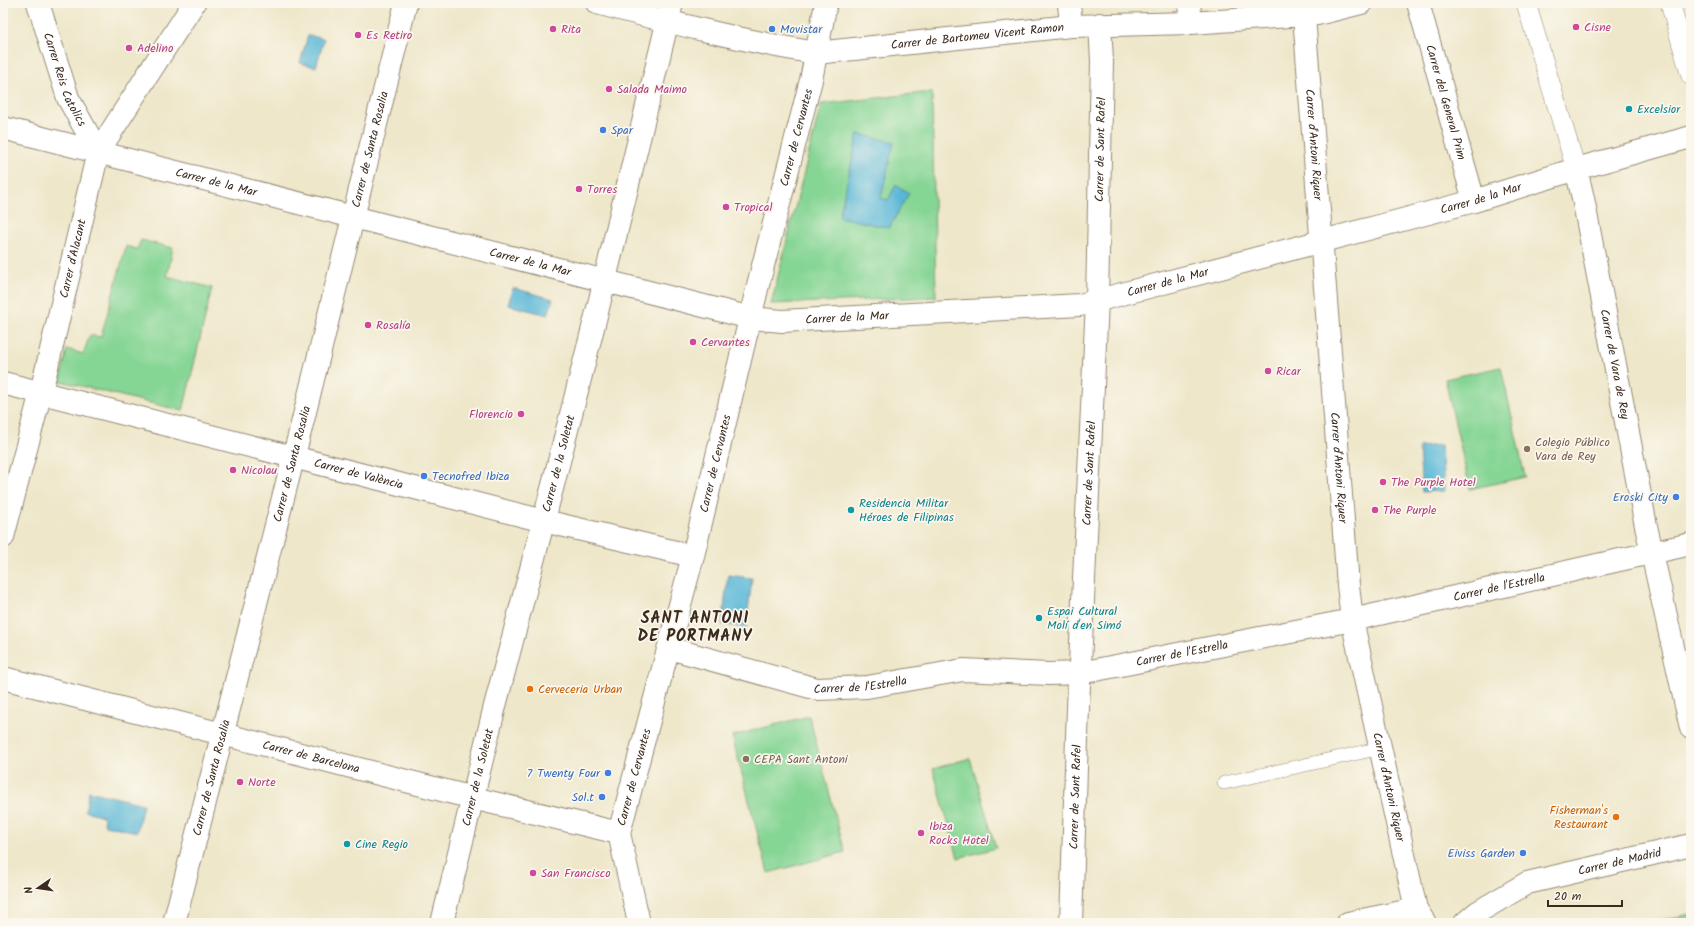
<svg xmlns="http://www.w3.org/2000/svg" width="1694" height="926" viewBox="0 0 1694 926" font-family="Kalam,sans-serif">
  <rect width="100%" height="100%" fill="#fbf7ec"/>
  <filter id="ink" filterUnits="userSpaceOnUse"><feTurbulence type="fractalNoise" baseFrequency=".025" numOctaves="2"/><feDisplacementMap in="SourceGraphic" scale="8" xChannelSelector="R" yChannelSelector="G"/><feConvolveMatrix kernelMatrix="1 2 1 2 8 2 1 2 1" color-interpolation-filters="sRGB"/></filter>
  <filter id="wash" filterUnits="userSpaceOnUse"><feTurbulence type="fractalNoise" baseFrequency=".012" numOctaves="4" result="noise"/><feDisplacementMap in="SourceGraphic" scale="16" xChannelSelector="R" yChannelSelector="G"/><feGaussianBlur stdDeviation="0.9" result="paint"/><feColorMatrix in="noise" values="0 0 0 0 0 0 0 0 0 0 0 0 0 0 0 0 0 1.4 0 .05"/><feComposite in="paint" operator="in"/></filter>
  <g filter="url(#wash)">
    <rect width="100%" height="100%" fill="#eee7ca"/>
    <g fill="#85d594" stroke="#608059">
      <polygon points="932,92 936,297 771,304 821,104"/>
      <polygon points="141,240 173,248 167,276 212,288 183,411 60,381 67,349 83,354 90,335 101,337 126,246 137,249"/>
      <polygon points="1501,367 1525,477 1470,489 1445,379"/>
      <polygon points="809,716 845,852 768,873 732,736"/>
      <polygon points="970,758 996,848 958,858 933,769"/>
      <polygon points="1691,914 1691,923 1645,923"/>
    </g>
    <g fill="#59b7d7" stroke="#4a707a">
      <polygon points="308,35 324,39 316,67 300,63"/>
      <polygon points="858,134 894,142 881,198 888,200 896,185 909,193 889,228 839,217"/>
      <polygon points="513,288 553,299 548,315 508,305"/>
      <polygon points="1441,445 1444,491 1422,492 1419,447"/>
      <polygon points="728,575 752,578 746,628 722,624"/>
      <polygon points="89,791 143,804 137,832 105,825 103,816 85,811"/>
    </g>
  </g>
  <g filter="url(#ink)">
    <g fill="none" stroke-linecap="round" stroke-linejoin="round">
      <defs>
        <polyline id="service" points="1224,783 1381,748"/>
        <g id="pedestrian">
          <polyline points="1526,3 1576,169"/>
          <polyline points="1670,3 1691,76"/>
        </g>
        <g id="minor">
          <path id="s1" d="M38 3 68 98 98 152"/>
          <path id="s2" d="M597 3C669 22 742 41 816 53L1071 26 1191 23 1304 15 1317 14 1361 3"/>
          <polyline points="1069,3 1071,26"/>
          <polyline points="1189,3 1191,23"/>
          <path id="s3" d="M1303 3 1348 585 1352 620 1416 909 1425 923"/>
          <path id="s4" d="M1418 3 1474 201"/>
          <path id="s5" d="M3 128 751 318 782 321 1080 305 1474 201 1576 169 1691 137"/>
          <path id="s6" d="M1576 169 1583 198 1646 526 1691 728"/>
          <path id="s7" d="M3 383 544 521 693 556"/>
          <path id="s8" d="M3 537 41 392 98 152 194 3"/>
          <path id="s9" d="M669 648 817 689 867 687 963 670 1049 674 1080 673 1352 620 1691 544"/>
          <path id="s10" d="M3 678 473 798 619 833"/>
          <path id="s11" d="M174 923 301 428 406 3"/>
          <path id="s12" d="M442 923 495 706 553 485 597 312 672 3"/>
          <path id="s13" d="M639 923 619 833 693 556 758 285 811 80 826 3"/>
          <path id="s14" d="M1071 923 1078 707 1097 301 1102 61 1100 24"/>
          <polyline points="1348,923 1416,909"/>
        </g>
        <g id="tertiary">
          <path id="s15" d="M1465 923 1478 912 1527 883 1691 845"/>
        </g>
      </defs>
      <use href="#service" stroke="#948874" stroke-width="14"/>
      <use href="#pedestrian" stroke="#948874" stroke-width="20"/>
      <use href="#minor" stroke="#948874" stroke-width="24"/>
      <use href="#tertiary" stroke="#948874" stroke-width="24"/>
      <use href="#service" stroke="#fff" stroke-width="13"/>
      <use href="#pedestrian" stroke="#fff" stroke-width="19"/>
      <use href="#minor" stroke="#fff" stroke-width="22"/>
      <use href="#tertiary" stroke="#fff" stroke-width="22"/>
    </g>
  </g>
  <g fill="#d1479c" stroke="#fbf7ec" stroke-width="1.5">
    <circle cx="1576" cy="27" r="4"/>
    <circle cx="553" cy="29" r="4"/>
    <circle cx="358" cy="35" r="4"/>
    <circle cx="129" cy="48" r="4"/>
    <circle cx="609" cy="89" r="4"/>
    <circle cx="579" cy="189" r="4"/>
    <circle cx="726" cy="207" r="4"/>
    <circle cx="368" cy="325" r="4"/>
    <circle cx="693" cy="342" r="4"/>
    <circle cx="1268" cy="371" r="4"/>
    <circle cx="521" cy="414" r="4"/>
    <circle cx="233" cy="470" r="4"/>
    <circle cx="1383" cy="482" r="4"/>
    <circle cx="1375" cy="510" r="4"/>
    <circle cx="240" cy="782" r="4"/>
    <circle cx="921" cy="833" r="4"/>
    <circle cx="533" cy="873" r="4"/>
  </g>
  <g fill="#3f7fe0" stroke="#fbf7ec" stroke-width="1.5">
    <circle cx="772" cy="29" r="4"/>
    <circle cx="603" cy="130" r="4"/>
    <circle cx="424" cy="476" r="4"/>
    <circle cx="1676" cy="497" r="4"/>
    <circle cx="608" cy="773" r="4"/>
    <circle cx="602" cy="797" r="4"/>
    <circle cx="1523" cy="853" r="4"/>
  </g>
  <g fill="#0f9aa8" stroke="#fbf7ec" stroke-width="1.5">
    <circle cx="1629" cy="109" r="4"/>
    <circle cx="851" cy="510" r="4"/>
    <circle cx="1039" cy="618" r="4"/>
    <circle cx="347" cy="844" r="4"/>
  </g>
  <g fill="#8d6e63" stroke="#fbf7ec" stroke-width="1.5">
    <circle cx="1527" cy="449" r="4"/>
    <circle cx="746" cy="759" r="4"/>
  </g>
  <g fill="#e8710a" stroke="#fbf7ec" stroke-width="1.5">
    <circle cx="530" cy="689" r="4"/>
    <circle cx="1616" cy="817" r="4"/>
  </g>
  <g text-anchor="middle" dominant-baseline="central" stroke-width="3.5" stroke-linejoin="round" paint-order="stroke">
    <g font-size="12" fill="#b23c85" stroke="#fbf7ec" text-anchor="start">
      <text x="1584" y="27">Cisne</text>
      <text x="561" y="29">Rita</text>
      <text x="366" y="35">Es Retiro</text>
      <text x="137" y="48">Adelino</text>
      <text x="617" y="89">Salada Maimo</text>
      <text x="587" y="189">Torres</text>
      <text x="734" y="207">Tropical</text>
      <text x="376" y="325">Rosalía</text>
      <text x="701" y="342">Cervantes</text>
      <text x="1276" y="371">Ricar</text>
      <text x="513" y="414" text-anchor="end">Florencio</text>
      <text x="241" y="470">Nicolau</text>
      <text x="1391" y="482">The Purple Hotel</text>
      <text x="1383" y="510">The Purple</text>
      <text x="248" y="782">Norte</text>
      <text x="929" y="826">Ibiza<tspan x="929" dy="14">Rocks Hotel</tspan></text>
      <text x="541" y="873">San Francisco</text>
    </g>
    <g font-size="12" fill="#366cbe" stroke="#fbf7ec" text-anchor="end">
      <text x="780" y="29" text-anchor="start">Movistar</text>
      <text x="611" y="130" text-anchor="start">Spar</text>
      <text x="432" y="476" text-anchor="start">Tecnofred Ibiza</text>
      <text x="1668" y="497">Eroski City</text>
      <text x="600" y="773">7 Twenty Four</text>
      <text x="594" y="797">Sol.t</text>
      <text x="1515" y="853">Eiviss Garden</text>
    </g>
    <g font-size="12" fill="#3b2a1e" stroke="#fbf7ec">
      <text stroke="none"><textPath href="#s2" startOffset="387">Carrer de Bartomeu Vicent Ramon</textPath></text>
      <text stroke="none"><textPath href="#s1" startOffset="81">Carrer Reis Catolics</textPath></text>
      <text stroke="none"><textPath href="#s4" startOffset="103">Carrer del General Prim</textPath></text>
      <text stroke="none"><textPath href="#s13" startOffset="810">Carrer de Cervantes</textPath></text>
      <text stroke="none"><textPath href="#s3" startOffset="142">Carrer d'Antoni Riquer</textPath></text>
      <text stroke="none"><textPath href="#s11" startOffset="798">Carrer de Santa Rosalia</textPath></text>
      <text stroke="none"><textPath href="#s14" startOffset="774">Carrer de Sant Rafel</textPath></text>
      <text stroke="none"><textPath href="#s5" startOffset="220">Carrer de la Mar</textPath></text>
      <text stroke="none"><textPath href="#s5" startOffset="1516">Carrer de la Mar</textPath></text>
      <text stroke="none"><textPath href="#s8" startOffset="287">Carrer d'Alacant</textPath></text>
      <text stroke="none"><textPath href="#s5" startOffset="544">Carrer de la Mar</textPath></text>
      <text stroke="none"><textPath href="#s5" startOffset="1192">Carrer de la Mar</textPath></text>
      <text stroke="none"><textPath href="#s5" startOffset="868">Carrer de la Mar</textPath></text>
      <text stroke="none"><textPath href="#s6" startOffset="199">Carrer de Vara de Rey</textPath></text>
      <text stroke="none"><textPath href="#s11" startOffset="474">Carrer de Santa Rosalia</textPath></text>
      <text stroke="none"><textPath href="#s12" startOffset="474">Carrer de la Soletat</textPath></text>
      <text stroke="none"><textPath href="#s13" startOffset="474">Carrer de Cervantes</textPath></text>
      <text stroke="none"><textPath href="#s3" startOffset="466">Carrer d'Antoni Riquer</textPath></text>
      <text stroke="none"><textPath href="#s7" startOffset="367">Carrer de València</textPath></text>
      <text stroke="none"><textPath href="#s14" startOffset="450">Carrer de Sant Rafel</textPath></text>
      <text stroke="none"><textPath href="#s9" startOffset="846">Carrer de l'Estrella</textPath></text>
      <text stroke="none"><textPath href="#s9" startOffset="522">Carrer de l'Estrella</textPath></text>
      <text stroke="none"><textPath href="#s9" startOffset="197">Carrer de l'Estrella</textPath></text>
      <text stroke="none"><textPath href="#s10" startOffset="318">Carrer de Barcelona</textPath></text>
      <text stroke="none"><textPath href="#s11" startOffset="150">Carrer de Santa Rosalia</textPath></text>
      <text stroke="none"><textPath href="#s12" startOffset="150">Carrer de la Soletat</textPath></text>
      <text stroke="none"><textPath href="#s13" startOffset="150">Carrer de Cervantes</textPath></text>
      <text stroke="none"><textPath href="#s3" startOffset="790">Carrer d'Antoni Riquer</textPath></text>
      <text stroke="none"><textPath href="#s14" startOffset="126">Carrer de Sant Rafel</textPath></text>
      <text stroke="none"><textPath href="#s15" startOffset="169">Carrer de Madrid</textPath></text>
    </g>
    <g font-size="12" fill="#0d838f" stroke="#fbf7ec" text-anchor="start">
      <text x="1637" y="109">Excelsior</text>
      <text x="859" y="503">Residencia Militar<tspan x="859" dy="14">Héroes de Filipinas</tspan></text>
      <text x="1047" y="611">Espai Cultural<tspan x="1047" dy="14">Molí d'en Simó</tspan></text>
      <text x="355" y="844">Cine Regio</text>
    </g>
    <g font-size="12" fill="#785e54" stroke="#fbf7ec" text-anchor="start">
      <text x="1535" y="442">Colegio Público<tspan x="1535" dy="14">Vara de Rey</tspan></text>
      <text x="754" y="759">CEPA Sant Antoni</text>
    </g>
    <g font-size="12" fill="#c56008" stroke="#fbf7ec" text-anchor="start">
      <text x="538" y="689">Cerveceria Urban</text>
      <text x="1608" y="810" text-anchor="end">Fisherman's<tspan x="1608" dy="14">Restaurant</tspan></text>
    </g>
    <g font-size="16" font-weight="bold" letter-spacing="1" fill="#3b2a1e" stroke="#fbf7ec">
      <text x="695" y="618">SANT ANTONI<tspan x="695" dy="18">DE PORTMANY</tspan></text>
    </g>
  </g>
  <rect width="1694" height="926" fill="none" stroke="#fbf7ec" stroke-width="16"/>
  <g transform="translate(38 888) rotate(257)" stroke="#fbf7ec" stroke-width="3" paint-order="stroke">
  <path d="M0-3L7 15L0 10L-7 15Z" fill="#3b2a1e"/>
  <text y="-6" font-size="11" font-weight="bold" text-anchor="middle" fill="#3b2a1e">N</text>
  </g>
  <path d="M1548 900v6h74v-6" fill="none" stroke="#3b2a1e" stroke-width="2"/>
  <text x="1554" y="900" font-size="12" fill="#3b2a1e" stroke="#fbf7ec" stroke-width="3" paint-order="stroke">20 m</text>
</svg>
